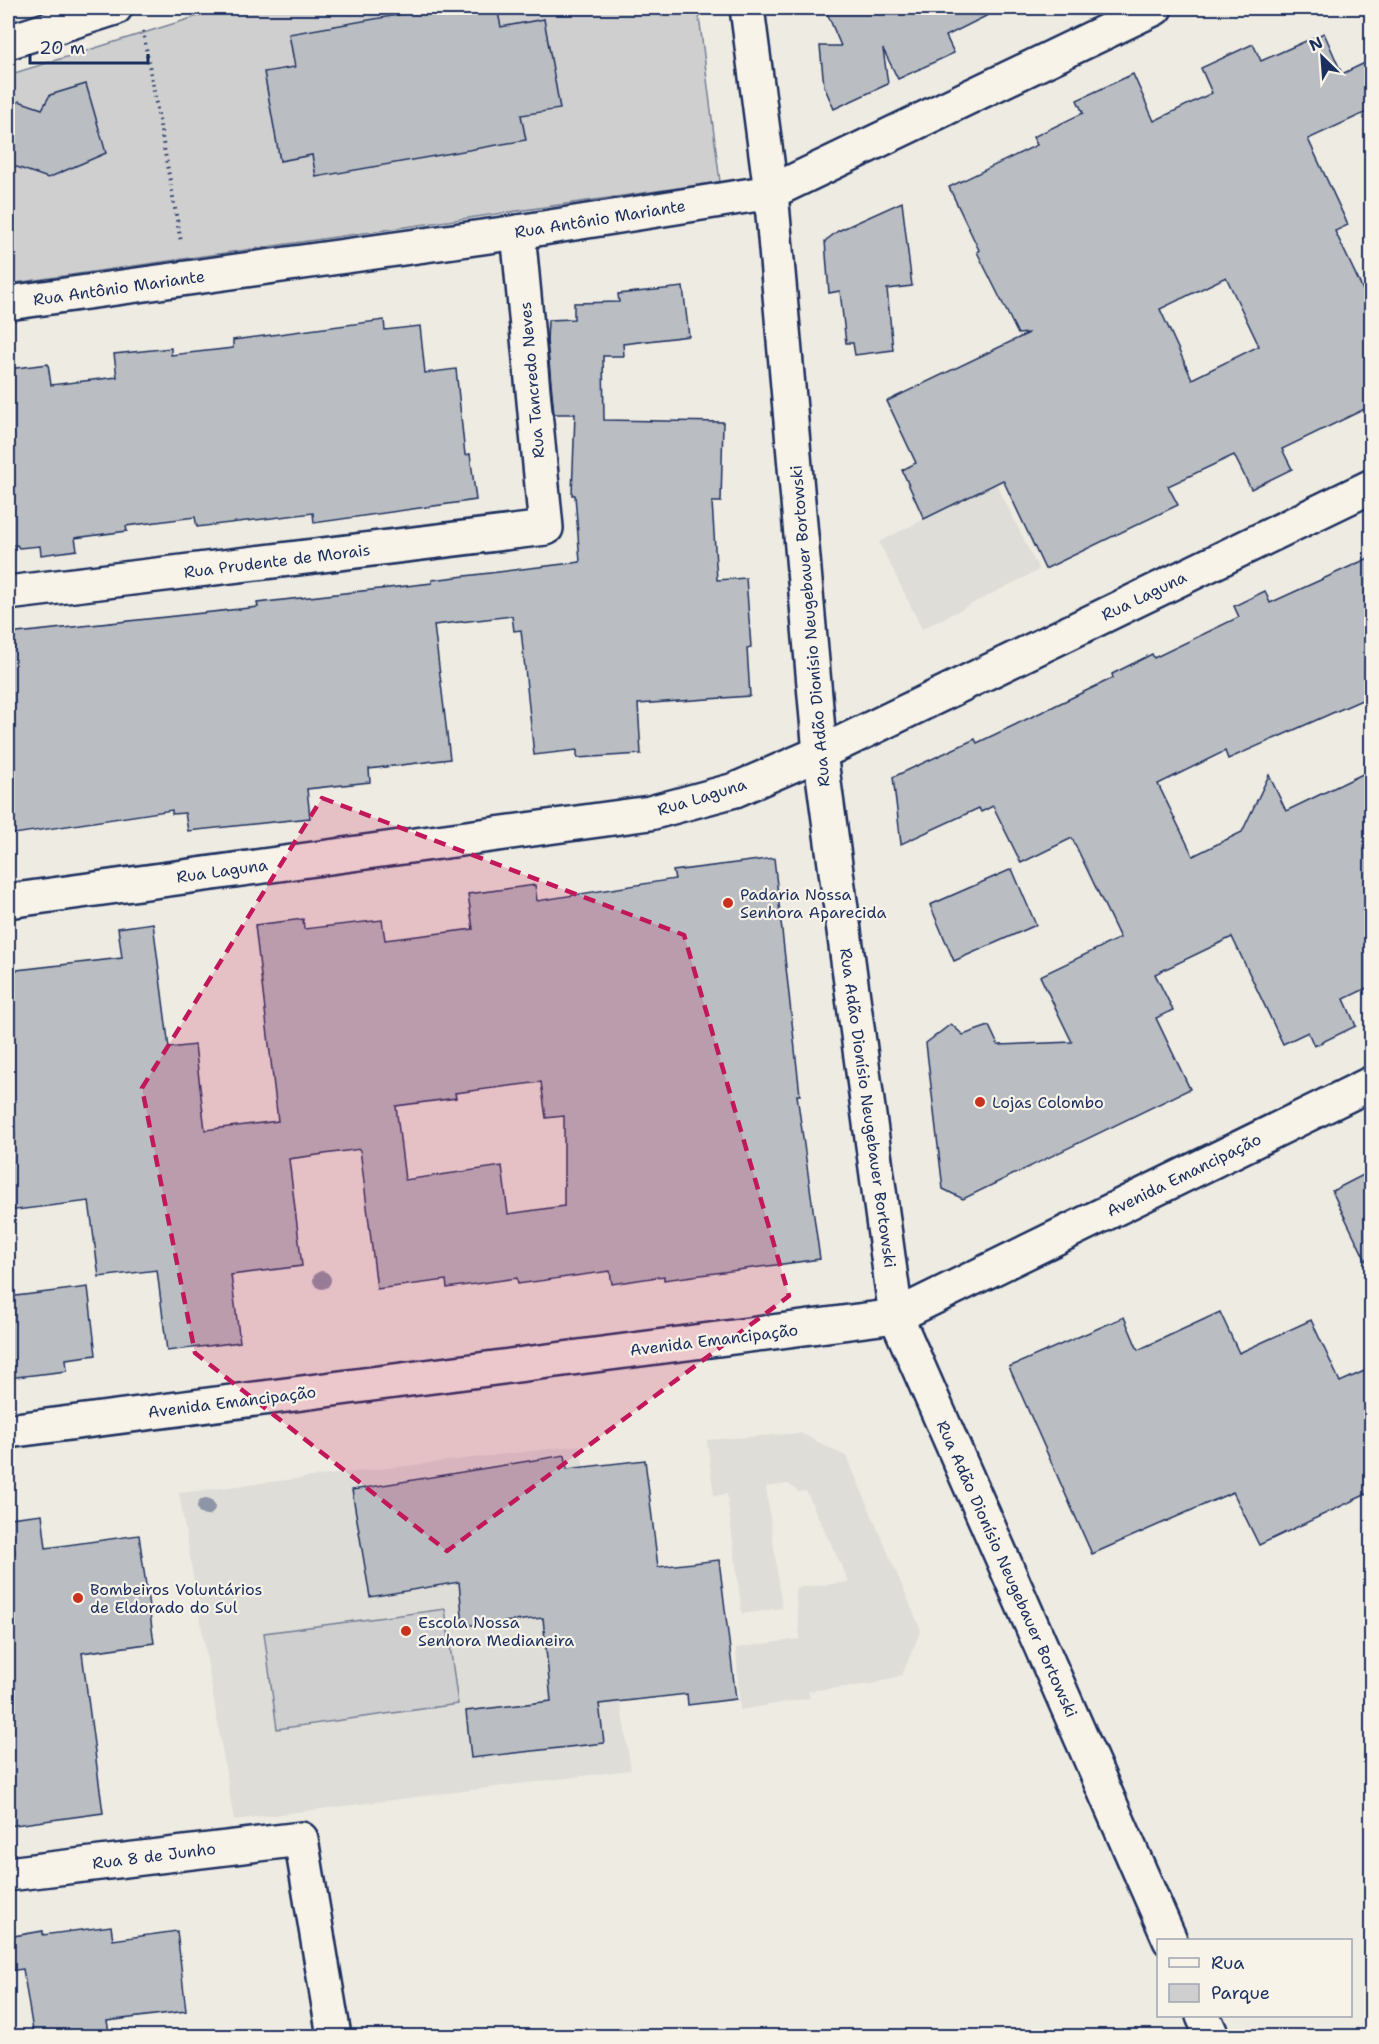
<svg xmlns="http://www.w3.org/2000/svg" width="1379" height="2044" viewBox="0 0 1379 2044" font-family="'Shantell Sans',sans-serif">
  <rect width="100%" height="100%" fill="#eeebe2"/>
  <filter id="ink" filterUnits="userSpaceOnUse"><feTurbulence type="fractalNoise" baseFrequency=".0167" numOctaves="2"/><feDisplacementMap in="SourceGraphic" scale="12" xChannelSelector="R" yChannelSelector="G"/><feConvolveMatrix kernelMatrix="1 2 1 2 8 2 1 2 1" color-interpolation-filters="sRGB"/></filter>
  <g filter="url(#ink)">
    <g fill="#deddd8">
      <polygon points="996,483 1039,570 922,629 879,542"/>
      <polygon points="801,1433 847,1457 921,1630 902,1675 872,1684 808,1691 810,1698 740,1710 736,1648 800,1639 795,1588 849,1582 806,1491 799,1492 788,1484 766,1487 782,1608 742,1614 727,1494 714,1496 707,1440"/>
      <polygon points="580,1445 631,1770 234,1820 179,1493"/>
    </g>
    <g fill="#cfcfcf" stroke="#757f96" stroke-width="1.5">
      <polygon points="224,8 698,8 720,182 8,284 8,75"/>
      <polygon points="445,1609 458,1704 277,1729 264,1633"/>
    </g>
    <g fill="#babdc2" stroke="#1b2f5e" stroke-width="1.5" fill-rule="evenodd">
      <polygon points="437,8 497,8 501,27 544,19 560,109 521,115 526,140 316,177 312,155 280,161 264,72 295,67 289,34"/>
      <polygon points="825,8 1002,8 946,36 954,53 898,79 883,49 888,84 834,109 824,86 820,46 841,46"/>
      <path d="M1324 33 1342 74 1371 60V110L1308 139 1348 225 1335 231 1371 307V406L1282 449 1292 469 1251 489 1234 455 1168 486 1178 505 1045 569 1003 480 924 519 902 470 916 463 887 401 1029 333 1018 334 977 252 979 250 949 187 1037 145 1033 137 1083 113 1077 100 1133 74 1154 121 1212 93 1201 68 1253 44 1261 61ZM1226 277 1259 346 1192 379 1160 309Z"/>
      <polygon points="86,84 106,153 48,178 8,164 8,112 19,101 42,109 50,95"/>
      <polygon points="902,202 912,286 887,289 893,350 855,355 853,343 846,343 840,291 829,293 825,241 838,231"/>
      <polygon points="683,287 689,336 623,344 624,356 603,356 604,420 723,422 721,502 712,502 717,580 746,578 751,647 747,648 750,696 638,704 641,754 577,758 577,750 534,755 521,630 514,631 512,616 434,625 450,759 369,769 370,782 307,789 310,818 188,831 185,813 172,814 172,810 8,835 8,634 258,607 257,603 432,583 432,580 580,562 575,495 572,495 575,414 554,414 547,341 548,320 574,319 574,303 619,302 618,294"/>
      <polygon points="384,320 385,330 420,326 425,373 456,369 465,455 470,454 476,500 314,523 313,513 197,527 195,517 126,526 127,531 75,538 77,550 41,555 40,546 19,548 17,545 8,546 8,369 48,364 51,385 117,377 114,354 171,348 171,355 233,348 233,340"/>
      <polygon points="1371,557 1371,696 1228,759 1225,751 1158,784 1193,856 1242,832 1269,775 1286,811 1371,770 1371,986 1344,999 1356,1026 1314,1046 1308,1032 1283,1044 1232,937 1155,974 1173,1010 1156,1018 1190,1089 963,1199 943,1189 926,1043 951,1024 963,1035 989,1026 998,1045 1072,1042 1040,976 1120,938 1072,838 1021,863 993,806 981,812 979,808 901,844 893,777 975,739 977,743 1113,678 1112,674 1152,654 1154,658 1239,617 1234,606 1265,591 1270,603"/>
      <path d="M774 858 800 1095H797L820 1259 664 1280V1276L612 1284 610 1271 518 1284 517 1278 447 1288 446 1280 377 1289 360 1149 289 1159 302 1266 231 1275 240 1342 167 1351 157 1270 99 1277 89 1201 8 1211V1138L15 1137 8 1071V971L122 958 118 928 153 923 169 1048 195 1045 205 1130 278 1121 255 925 303 919 304 929 382 920 385 940 473 929 468 894 535 885 537 901 675 879 673 871ZM541 1082 546 1118 564 1116V1206L508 1214 502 1166 405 1180 396 1106 456 1098 455 1093Z"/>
      <polygon points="1012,869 1036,925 954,961 930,905"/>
      <polygon points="1371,1171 1371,1271 1332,1191"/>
      <polygon points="88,1287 96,1355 66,1359 67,1371 8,1378 8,1297"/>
      <polygon points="1220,1312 1239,1353 1311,1320 1340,1382 1371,1368 1371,1492 1259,1545 1233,1492 1092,1554 1009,1367 1124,1317 1138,1350"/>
      <polygon points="565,1455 567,1469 645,1460 658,1567 719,1560 736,1699 688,1705 687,1694 599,1704 604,1743 471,1758 466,1711 551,1701 543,1618 463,1626 459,1582 370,1597 352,1490"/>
      <polygon points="42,1514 46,1548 139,1535 154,1643 82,1653 103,1813 8,1826 8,1554 15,1553 10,1518"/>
      <polygon points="111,1926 113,1940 177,1931 186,2011 107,2021 110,2037 34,2037 23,1969 8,1971 8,1937 43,1931 43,1935"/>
    </g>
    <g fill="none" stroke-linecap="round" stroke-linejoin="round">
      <defs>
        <g id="minor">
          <polyline points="747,8 771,192 820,753 896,1316 1170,1940"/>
          <polyline points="8,42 115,8"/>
          <polyline points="8,303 518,232 771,192 1155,8"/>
          <polyline points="8,593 546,528 518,232"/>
          <polyline points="8,901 650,813 735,790 820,753 1372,486"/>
          <polyline points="8,1874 301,1839 334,2036"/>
          <polyline points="1203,2016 1212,2036"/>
        </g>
        <polyline id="major" points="8,1431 896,1316 1372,1083"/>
      </defs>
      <use href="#minor" stroke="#1b2f5e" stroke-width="38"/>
      <use href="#major" stroke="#1b2f5e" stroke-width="38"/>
      <polyline stroke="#1b2f5e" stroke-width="4" stroke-dasharray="1.5 4.5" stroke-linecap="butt" points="143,31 181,242"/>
      <use href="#minor" stroke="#f7f3e8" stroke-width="33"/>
      <use href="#major" stroke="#f7f3e8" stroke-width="33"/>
    </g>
    <g fill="#8e95a6">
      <circle cx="322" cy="1280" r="9"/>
      <circle cx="206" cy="1507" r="9"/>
    </g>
  </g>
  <path fill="#c2185b" fill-opacity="0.2" stroke="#c2185b" stroke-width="4.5" stroke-dasharray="12 8" stroke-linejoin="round" d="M322 798 684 935 789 1296 447 1551 195 1353 142 1088Z"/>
  <g fill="#c8321e" stroke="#f7f3e8" stroke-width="2">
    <circle cx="728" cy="903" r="6"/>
    <circle cx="980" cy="1102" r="6"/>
    <circle cx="78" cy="1598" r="6"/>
    <circle cx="406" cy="1631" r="6"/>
  </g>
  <g text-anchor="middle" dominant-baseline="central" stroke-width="4.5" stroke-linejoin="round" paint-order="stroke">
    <g font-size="16" fill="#1b2f5e" stroke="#f7f3e8">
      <text transform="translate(600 219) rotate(-9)">Rua Antônio Mariante</text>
      <text transform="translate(119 288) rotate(-8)">Rua Antônio Mariante</text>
      <text transform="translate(532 380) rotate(-95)">Rua Tancredo Neves</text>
      <text transform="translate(277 561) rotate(-7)">Rua Prudente de Morais</text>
      <text transform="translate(1144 596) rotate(-26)">Rua Laguna</text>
      <text transform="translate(810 626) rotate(-95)">Rua Adão Dionísio Neugebauer Bortowski</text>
      <text transform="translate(702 797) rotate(-17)">Rua Laguna</text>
      <text transform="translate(222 871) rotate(-8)">Rua Laguna</text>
      <text transform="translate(868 1108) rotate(82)">Rua Adão Dionísio Neugebauer Bortowski</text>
      <text transform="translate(1184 1175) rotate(-26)">Avenida Emancipação</text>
      <text transform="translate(714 1340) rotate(-7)">Avenida Emancipação</text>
      <text transform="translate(232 1402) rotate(-7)">Avenida Emancipação</text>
      <text transform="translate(1007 1569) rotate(66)">Rua Adão Dionísio Neugebauer Bortowski</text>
      <text transform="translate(154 1856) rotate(-7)">Rua 8 de Junho</text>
    </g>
    <g font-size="16" fill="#1b2f5e" stroke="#f7f3e8" text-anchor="start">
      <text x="740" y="894">Padaria Nossa<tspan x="740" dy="18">Senhora Aparecida</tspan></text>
      <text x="992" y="1102">Lojas Colombo</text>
      <text x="90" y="1589">Bombeiros Voluntários<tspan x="90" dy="18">de Eldorado do Sul</tspan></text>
      <text x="418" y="1622">Escola Nossa<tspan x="418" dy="18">Senhora Medianeira</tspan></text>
    </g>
  </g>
  <rect width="1379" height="2044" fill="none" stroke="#f7f3e8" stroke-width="30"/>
  <rect x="15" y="15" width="1349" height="2014" fill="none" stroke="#1b2f5e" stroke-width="2" filter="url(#ink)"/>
  <rect x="1157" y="1939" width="195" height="78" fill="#f7f3e8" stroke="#9fa5b1" stroke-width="1.5"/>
  <rect x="1169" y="1958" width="30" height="9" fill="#f7f3e8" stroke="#9fa5b1" stroke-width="1.5"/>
  <text x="1211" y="1969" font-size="18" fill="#1b2f5e">Rua</text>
  <rect x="1169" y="1984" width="30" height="18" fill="#cfcfcf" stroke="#9fa5b1" stroke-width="1.5"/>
  <text x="1211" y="1999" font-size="18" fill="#1b2f5e">Parque</text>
  <g transform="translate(1322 57) rotate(335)" stroke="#f7f3e8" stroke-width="4.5" paint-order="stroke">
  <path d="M0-4.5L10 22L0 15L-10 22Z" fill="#1b2f5e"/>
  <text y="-9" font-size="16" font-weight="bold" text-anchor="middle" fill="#1b2f5e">N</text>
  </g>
  <path d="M30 54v9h118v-9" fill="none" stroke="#1b2f5e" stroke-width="3"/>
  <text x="39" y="54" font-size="18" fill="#1b2f5e" stroke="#f7f3e8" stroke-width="4.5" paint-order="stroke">20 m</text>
</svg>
